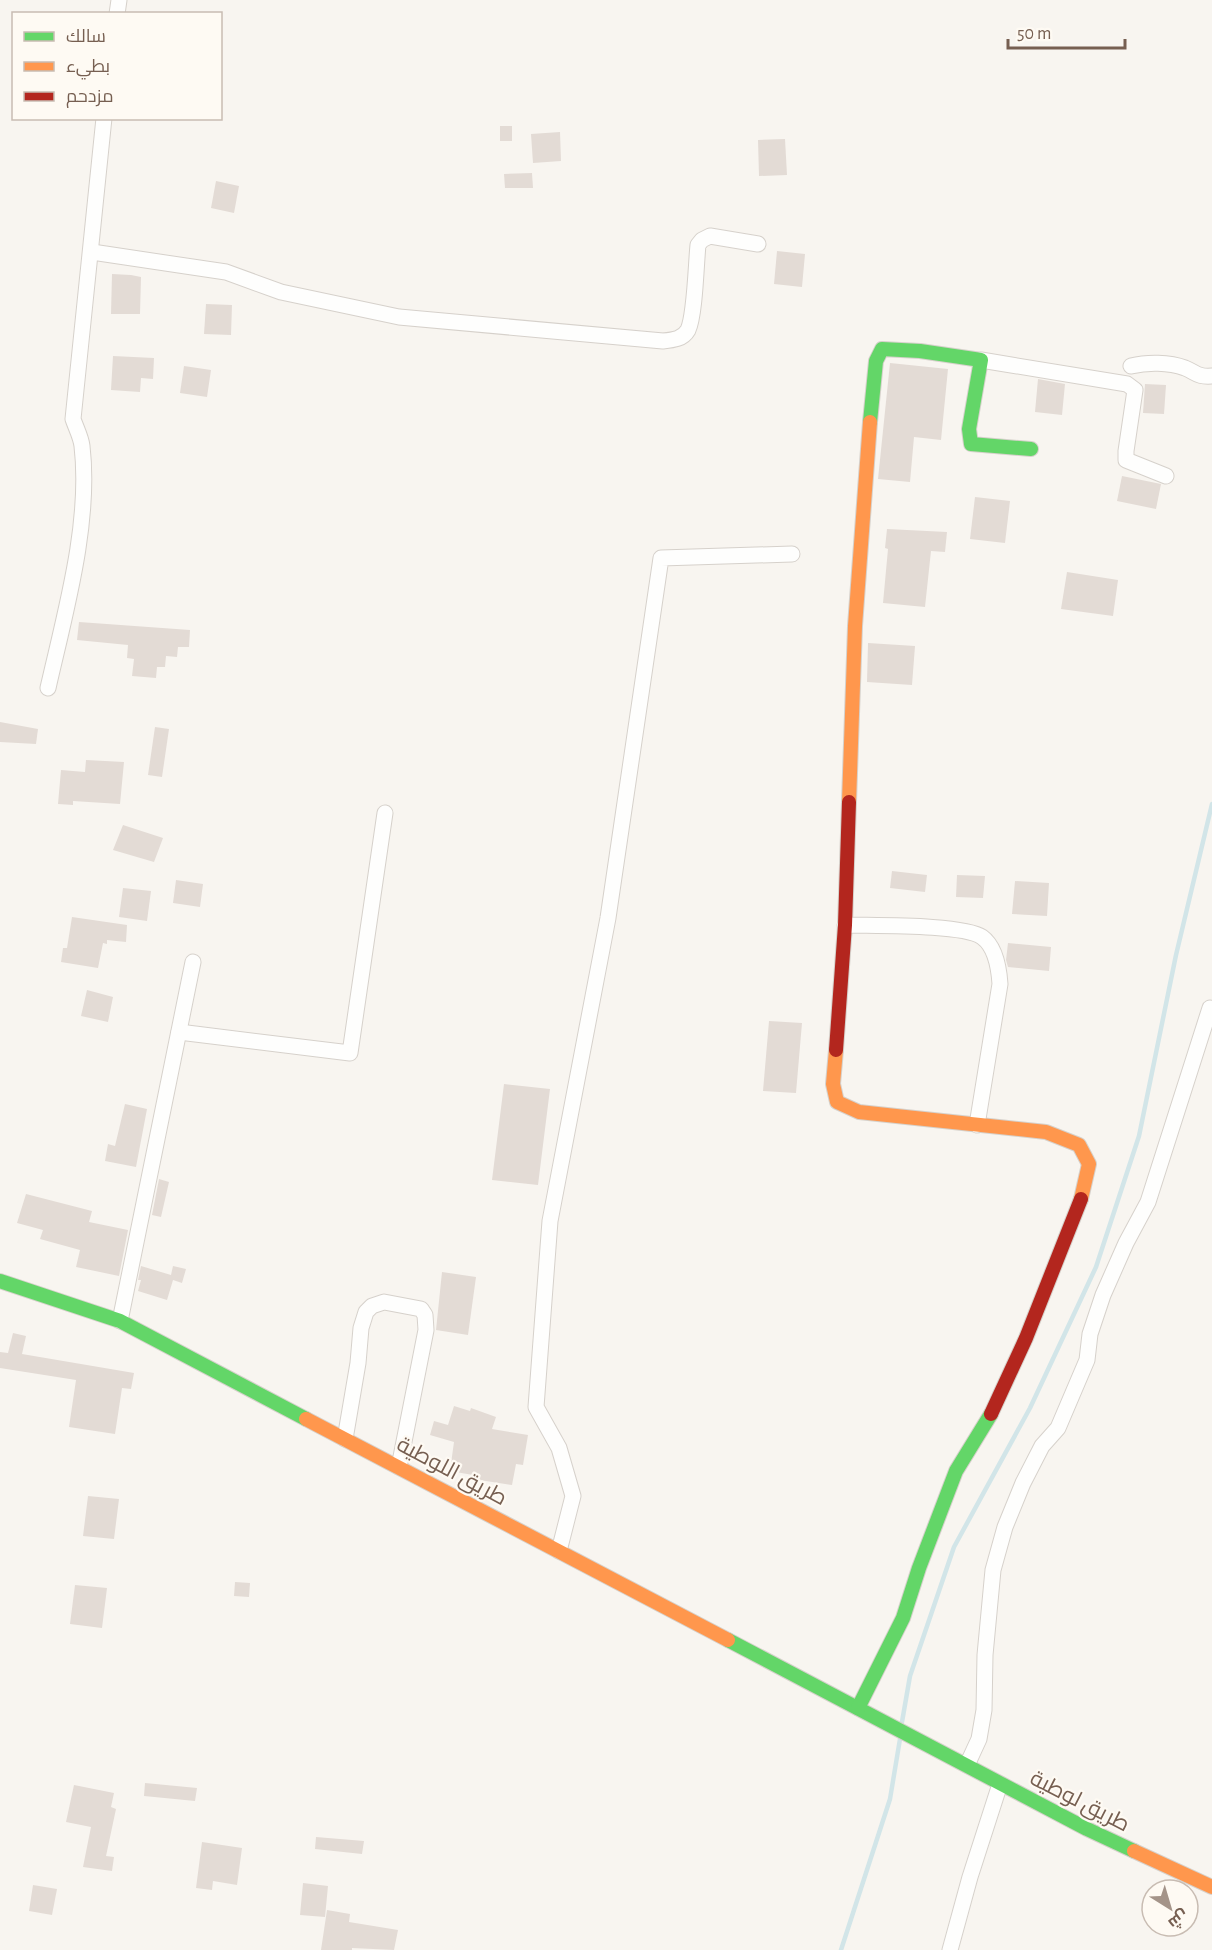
<svg xmlns="http://www.w3.org/2000/svg" width="1212" height="1950" viewBox="0 0 1212 1950" font-family="'Alegreya Sans',Cairo,sans-serif">
  <rect width="100%" height="100%" fill="#f8f5f0"/>
  <g fill="none" stroke-linecap="round" stroke-linejoin="round">
    <g stroke="#d2e5e8" stroke-width="4.5">
      <polyline points="902,1722 910,1676 954,1547 1030,1408 1096,1267 1139,1136 1176,955 1212,804"/>
      <polyline points="841,1950 890,1799 900,1739"/>
    </g>
  </g>
  <g fill="#e3dbd5">
    <rect x="500" y="126" width="12" height="15"/>
    <polygon points="560,132 561,161 533,163 531,134"/>
    <polygon points="785,139 787,175 759,176 758,140"/>
    <polygon points="532,173 533,188 505,188 504,174"/>
    <polygon points="216,181 239,186 234,213 211,208"/>
    <polygon points="777,251 805,254 802,287 774,284"/>
    <polygon points="112,274 131,275 141,277 140,314 111,314"/>
    <polygon points="206,304 232,305 231,335 204,334"/>
    <polygon points="113,356 154,358 153,379 141,378 140,392 111,390"/>
    <polygon points="890,363 948,369 941,440 914,437 910,482 878,479"/>
    <polygon points="184,366 211,370 207,397 180,393"/>
    <polygon points="1038,379 1065,384 1062,415 1035,412"/>
    <polygon points="1145,384 1166,385 1164,414 1143,413"/>
    <polygon points="1122,476 1161,484 1156,509 1117,501"/>
    <polygon points="975,497 1010,501 1005,543 970,539"/>
    <polygon points="887,529 947,532 945,552 931,551 925,607 883,603 888,549 885,548"/>
    <polygon points="1067,572 1118,580 1113,616 1061,609"/>
    <polygon points="79,622 190,630 189,647 178,647 177,657 166,656 165,667 157,667 156,678 132,676 134,659 127,658 128,645 77,640"/>
    <polygon points="868,643 915,646 912,685 867,682"/>
    <polygon points="0,722 38,729 36,744 0,742"/>
    <polygon points="155,727 169,729 162,777 148,775"/>
    <polygon points="86,760 124,762 120,804 73,801 73,805 58,804 61,770 85,772"/>
    <polygon points="123,825 163,838 154,862 113,850"/>
    <polygon points="892,871 927,875 925,892 890,888"/>
    <polygon points="957,875 985,876 983,898 956,897"/>
    <polygon points="176,880 203,884 200,907 173,903"/>
    <polygon points="1015,881 1049,883 1047,916 1012,914"/>
    <polygon points="123,888 151,891 147,921 119,917"/>
    <polygon points="72,917 127,925 126,942 107,940 107,944 103,943 98,968 61,962 63,948 67,948"/>
    <polygon points="1008,943 1051,947 1049,971 1008,967 1006,960"/>
    <polygon points="87,990 113,997 108,1022 81,1016"/>
    <polygon points="769,1021 802,1023 796,1093 763,1091"/>
    <polygon points="504,1084 550,1089 538,1185 492,1180"/>
    <polygon points="125,1104 147,1109 136,1167 105,1161 108,1144 115,1146"/>
    <polygon points="159,1179 169,1182 161,1217 152,1215"/>
    <polygon points="26,1194 92,1211 89,1222 128,1230 119,1276 76,1267 80,1250 40,1239 43,1230 17,1223"/>
    <polygon points="141,1266 171,1275 173,1266 186,1269 182,1283 173,1280 167,1300 138,1291 141,1280 138,1280"/>
    <polygon points="442,1272 476,1277 468,1335 436,1330"/>
    <polygon points="13,1333 26,1336 22,1354 134,1373 131,1389 122,1388 115,1434 69,1427 76,1380 0,1368 0,1352 8,1353"/>
    <polygon points="454,1406 470,1411 471,1408 496,1417 492,1429 528,1435 523,1465 516,1464 512,1485 473,1479 473,1475 450,1471 454,1442 430,1435 434,1421 448,1425"/>
    <polygon points="88,1496 119,1499 114,1539 83,1536"/>
    <polygon points="235,1582 250,1583 249,1597 234,1596"/>
    <polygon points="75,1585 107,1588 102,1628 70,1624"/>
    <polygon points="145,1783 197,1788 195,1801 144,1796"/>
    <polygon points="74,1785 114,1793 111,1807 116,1809 106,1856 114,1857 112,1871 83,1867 91,1827 66,1822"/>
    <polygon points="316,1837 364,1841 362,1854 315,1849"/>
    <polygon points="202,1842 242,1848 237,1885 213,1881 212,1890 196,1888"/>
    <polygon points="303,1883 328,1886 325,1917 300,1915"/>
    <polygon points="33,1885 57,1889 52,1915 29,1911"/>
    <polygon points="327,1910 350,1914 349,1922 398,1930 394,1950 352,1948 352,1950 321,1950"/>
  </g>
  <g fill="none" stroke-linecap="round" stroke-linejoin="round">
    <defs>
      <g id="street">
        <polyline points="117,14 119,0"/>
        <path d="M92 252 226 272 281 292 399 317 663 341C673 340 683 339 688 330 695 315 696 264 698 245L702 240 710 236 758 244"/>
        <polyline points="981,360 1127,384 1135,390 1126,451 1126,460 1166,476"/>
        <path d="M1131 366C1147 362 1169 362 1185 368 1197 373 1197 377 1212 376"/>
        <path d="M48 688C65 613 91 523 82 446 81 437 76 428 73 419L104 118"/>
        <path d="M845 925C872 926 963 924 982 937 996 947 999 969 1000 984L977 1125"/>
        <polyline points="179,1032 350,1053 385,813"/>
        <polyline points="120,1321 193,962"/>
        <polyline points="345,1439 358,1363 361,1328 366,1312 372,1306 384,1302 421,1309 425,1315 426,1330 399,1467"/>
        <polyline points="559,1551 573,1496 559,1448 536,1407 550,1221 608,918 661,558 792,554"/>
        <polyline points="967,1765 979,1739 984,1710 985,1655 993,1570 1005,1527 1023,1483 1042,1446 1058,1428 1087,1360 1090,1334 1103,1295 1126,1243 1148,1202 1210,1008"/>
        <polyline points="950,1950 970,1877 1000,1784"/>
      </g>
      <g id="fast">
        <polyline points="870,422 876,361 882,349 920,351 981,360 969,429 971,444 1031,449"/>
        <polyline points="0,1281 120,1321 306,1419"/>
        <polyline points="728,1640 1087,1829 1134,1851"/>
        <polyline points="858,1708 903,1618 919,1568 956,1471 991,1414"/>
      </g>
      <g id="slow">
        <polyline points="849,802 855,626 870,422"/>
        <polyline points="836,1050 833,1084 837,1102 859,1112 1046,1132 1079,1145 1089,1164 1081,1199"/>
        <polyline points="306,1419 728,1640"/>
        <polyline points="1134,1851 1212,1887"/>
      </g>
      <g id="jam">
        <polyline points="836,1050 845,925 849,802"/>
        <polyline points="991,1414 1026,1338 1081,1199"/>
      </g>
    </defs>
    <use href="#street" stroke="#d6d1cb" stroke-width="17"/>
    <use href="#fast" stroke="#d6d1cb" stroke-width="16"/>
    <use href="#slow" stroke="#d6d1cb" stroke-width="16"/>
    <use href="#jam" stroke="#d6d1cb" stroke-width="16"/>
    <use href="#street" stroke="#fefefd" stroke-width="15"/>
    <use href="#fast" stroke="#63d668" stroke-width="14"/>
    <use href="#slow" stroke="#ff974d" stroke-width="14"/>
    <use href="#jam" stroke="#b3261e" stroke-width="14"/>
  </g>
  <g text-anchor="middle" dominant-baseline="central" stroke-width="4.5" stroke-linejoin="round" paint-order="stroke">
    <g font-size="22" fill="#765f51" stroke="#fefaf3">
      <text transform="translate(452 1471) rotate(28)">طريق اللوطية</text>
      <text transform="translate(1080 1801) rotate(27)">طريق لوطية</text>
    </g>
  </g>
  <rect x="12" y="12" width="210" height="108" fill="#fefaf3" stroke="#c8bcb2" stroke-width="1.5"/>
  <rect x="24" y="32" width="30" height="9" fill="#63d668" stroke="#c8bcb2" stroke-width="1.5"/>
  <text x="66" y="42" font-size="18" fill="#765f51">سالك</text>
  <rect x="24" y="62" width="30" height="9" fill="#ff974d" stroke="#c8bcb2" stroke-width="1.5"/>
  <text x="66" y="72" font-size="18" fill="#765f51">بطيء</text>
  <rect x="24" y="92" width="30" height="9" fill="#b3261e" stroke="#c8bcb2" stroke-width="1.5"/>
  <text x="66" y="102" font-size="18" fill="#765f51">مزدحم</text>
  <g transform="translate(1170 1908) rotate(143)"><circle r="28" fill="#fefaf3" stroke="#c8bcb2" stroke-width="1.5"/>
  <path d="M0-4.5L10 22L0 15L-10 22Z" fill="#a49489"/>
  <text y="-9" font-size="16" font-weight="bold" text-anchor="middle" fill="#765f51">ش</text>
  </g>
  <path d="M1008 39v9h117v-9" fill="none" stroke="#765f51" stroke-width="3"/>
  <text x="1017" y="39" font-size="18" fill="#765f51" stroke="#fefaf3" stroke-width="4.5" paint-order="stroke">50 m</text>
</svg>
